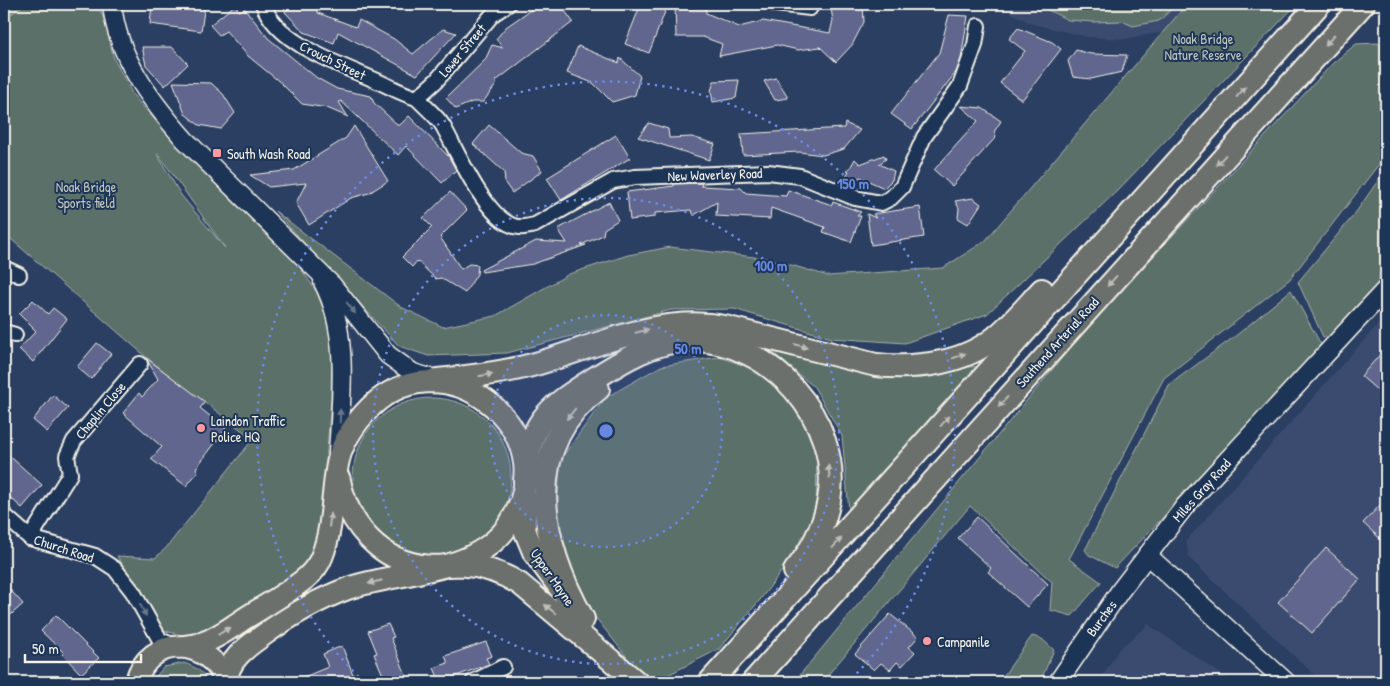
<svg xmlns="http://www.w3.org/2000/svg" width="1390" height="686" viewBox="0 0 1390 686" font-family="'Patrick Hand',sans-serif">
  <rect width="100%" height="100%" fill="#2a3f62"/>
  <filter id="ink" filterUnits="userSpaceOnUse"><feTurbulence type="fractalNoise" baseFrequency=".02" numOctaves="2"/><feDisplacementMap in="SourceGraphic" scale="10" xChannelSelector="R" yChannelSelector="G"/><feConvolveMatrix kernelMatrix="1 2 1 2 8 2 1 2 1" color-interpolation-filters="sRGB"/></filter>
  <g filter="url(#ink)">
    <g fill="#3a4b6f">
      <polygon points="995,4 1195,4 1169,31 1125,39 1088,37 1032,24"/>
      <polygon points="1386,315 1386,682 1322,682 1189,558 1186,541"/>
      <polygon points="1149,624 1149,625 1233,682 1099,682 1119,649"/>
    </g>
    <g fill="#5b706b" stroke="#a8b0aa" fill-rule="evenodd">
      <path d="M14 4H94L100 10 105 22 114 59 133 95 163 129 300 267 316 291 324 310 332 347 331 399 322 513 314 552 298 574 208 631 180 635 166 631 157 622 117 556 155 558 166 548 253 439 152 362 4 233V19L21 7 4 18V11ZM157 154H158L225 248 181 195Z"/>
      <polygon points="1036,4 1177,4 1159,21 1133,26 1122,21 1093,22 1068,20"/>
      <polygon points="1187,4 1297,4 1118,190 987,314 905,343 831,338 734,309 671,310 507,353 428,356 399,346 275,211 401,307 443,327 495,316 569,274 628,255 670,247 771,259 828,276 943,268 985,241"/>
      <polygon points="1378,43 1386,55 1386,155 1290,279 1164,378 1069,559 1101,582 1072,616 1050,610 1052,582 970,506 822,682 794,682 1085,330 1333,63 1356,44"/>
      <polygon points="1386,169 1386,249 1377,287 1329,337 1323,337 1298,282 1354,215"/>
      <polygon points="1291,290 1323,348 1115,568 1089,555 1085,550 1169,385 1238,334"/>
      <polygon points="771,351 867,375 996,365 849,511 842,436 814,387"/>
      <polygon points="719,357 770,374 817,436 816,525 760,600 719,649 658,680 645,680 588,608 556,535 560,460 605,398 661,366"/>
      <circle cx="432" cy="477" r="79"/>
      <polygon points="1032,636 1042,639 1054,650 1040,682 999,682"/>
      <path d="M184 663C196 667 203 672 209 682H151L164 667Z"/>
    </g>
    <g fill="#60668d" stroke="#f4f1e8">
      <polygon points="152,4 205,4 201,31 150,24"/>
      <polygon points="236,4 238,11 245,9 268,38 317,78 337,89 371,96 374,103 399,126 409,116 449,157 456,170 442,183 406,146 398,155 341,101 339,102 348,117 327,108 302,104 281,83 248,56 226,31 219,35 210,25"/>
      <polygon points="289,4 314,4 318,13 356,27 359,20 394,39 413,54 443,29 456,33 417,75 338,32 334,43 304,32 285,12"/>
      <polygon points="539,4 560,4 573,22 496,81 496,85 483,102 472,102 456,109 446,98 485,60 492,45 503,48 496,39 506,27"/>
      <polygon points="641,4 668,4 649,53 625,44"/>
      <polygon points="675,4 705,4 706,13 739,27 763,21 830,33 833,20 830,4 863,4 864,22 852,45 836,62 820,47 798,50 777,45 719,56 722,44 703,37 676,37"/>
      <polygon points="949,15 968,16 961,59 956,72 912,129 891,114 939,53"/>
      <polygon points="1018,28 1052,42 1061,49 1022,100 1000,83 1025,51 1009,39"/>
      <polygon points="578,46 619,63 620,58 640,76 635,95 612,102 593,83 567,73"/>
      <polygon points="142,47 172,47 188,64 165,86 146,65"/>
      <polygon points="1076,50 1091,54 1127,55 1122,72 1091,79 1073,77 1068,61"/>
      <polygon points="776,78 788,98 775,100 764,81"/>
      <polygon points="739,80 736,98 713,102 711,91 714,81"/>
      <polygon points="173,82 211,83 223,94 235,113 221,129 199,125 185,114"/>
      <polygon points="961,106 982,108 1001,121 994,132 996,137 952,186 934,170 978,121"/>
      <polygon points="649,123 668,129 669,138 692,137 715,144 709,160 638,137"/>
      <polygon points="845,123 860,130 844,149 823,155 799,152 743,155 741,134 844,128"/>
      <polygon points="489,125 521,153 533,156 542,171 512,193 505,183 504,172 473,144"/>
      <polygon points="354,126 388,181 369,193 351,198 309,225 296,203 306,183 269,187 250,175 294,170 346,138"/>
      <polygon points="616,135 630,158 561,200 547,178"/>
      <polygon points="884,155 886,159 879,164 894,171 892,180 884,188 860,177 852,184 846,176 849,171 846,170 850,168 855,159 860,164"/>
      <polygon points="702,183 701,186 741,188 746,193 786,196 788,190 832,205 833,202 861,212 857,216 861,216 851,242 823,232 825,227 771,208 770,219 716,216 717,202 694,215 691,210 655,213 655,217 630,220 627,192 674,186 674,184"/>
      <polygon points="450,192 467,210 440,237 461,269 469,264 478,265 477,274 465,293 441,278 436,279 417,261 412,267 402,257 432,227 423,218"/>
      <polygon points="973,198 981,204 968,224 958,218 959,208 955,201"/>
      <polygon points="609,202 618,220 604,229 603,235 581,245 586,245 533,264 482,272 481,270 536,241 567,243 558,229"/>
      <polygon points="920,207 924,237 871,245 867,214 876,218 873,214"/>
      <polygon points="33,300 48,314 53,308 67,319 33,362 19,349 36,331 19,314"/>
      <polygon points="97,343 111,354 91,379 77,367"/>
      <polygon points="1386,348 1386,398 1361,376"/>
      <polygon points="146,358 205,402 200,408 226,429 196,468 198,472 186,486 151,459 162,447 123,413 139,393 142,397 158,379"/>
      <polygon points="53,395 68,408 47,432 33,420"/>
      <polygon points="4,451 42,485 22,508 4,492"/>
      <polygon points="1386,499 1386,544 1363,523"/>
      <polygon points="977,517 1048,584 1027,607 988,572 991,568 958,538"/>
      <polygon points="1326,548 1360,579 1312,633 1278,602"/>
      <polygon points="4,583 23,604 4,621"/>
      <polygon points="890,614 918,637 909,647 915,652 902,666 897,662 890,670 881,663 874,670 855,654"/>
      <polygon points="56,615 99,658 81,674 62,654 64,653 41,631"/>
      <polygon points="388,624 394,637 391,638 408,680 401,682 386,682 374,654 377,653 368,631"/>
      <polygon points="486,642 492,656 486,658 489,664 440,682 434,668 448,663 445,656"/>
      <polygon points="342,646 356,682 292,682 328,667 323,654"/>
    </g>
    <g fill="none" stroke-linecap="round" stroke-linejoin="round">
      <defs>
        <g id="minor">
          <path d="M263 4C277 44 339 64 375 80 389 86 402 94 417 98"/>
          <polyline points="776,4 810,8 810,4"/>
          <path d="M417 98C425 107 437 116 443 126 458 153 482 210 509 224 518 229 526 227 535 225L613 181 635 177 768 172 800 176 855 198 881 203 891 198 902 187 924 137 960 86 975 45 978 26"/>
          <polyline points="417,98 436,81 493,14 508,4"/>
          <polyline points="4,268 19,275"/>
          <polyline points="4,332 15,335"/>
          <polyline points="4,515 30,538 95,556 115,569 133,592 160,640 177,647"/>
          <polyline points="30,538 70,474 67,456 74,441 140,364"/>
          <polyline points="473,682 503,667"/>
        </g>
        <g id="tertiary">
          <path d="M112 4C117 57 151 101 185 140L333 286 388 355 413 373 437 380"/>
          <path d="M323 282C350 333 341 399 338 454"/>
          <polyline points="1147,555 1286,682"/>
          <polyline points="1058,682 1120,591 1185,506 1386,289"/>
        </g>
        <g id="primary">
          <path d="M339 478C347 523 379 562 427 566 439 567 450 565 462 565 483 566 502 573 520 584L637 682"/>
          <polyline points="525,498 525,531 534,553 568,599"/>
          <path d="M179 647C187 646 195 646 202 643 218 638 233 626 247 617 266 605 288 593 306 578 313 572 319 564 322 556 333 528 332 496 337 467 340 447 351 429 364 414 439 328 570 431 510 523 476 575 403 570 349 588 319 599 288 617 262 636 245 648 228 660 226 682"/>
          <path d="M136 682C149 633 210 638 226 682"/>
        </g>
        <g id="trunk">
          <path d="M437 380C472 377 505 373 539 363 599 345 661 315 725 327L876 365C916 369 963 364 996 337 1013 323 1027 306 1042 290"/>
          <path d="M525 481C529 423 545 410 592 380 622 361 653 341 689 340 769 338 843 420 829 500 824 527 812 550 795 571"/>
          <path d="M583 619C541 544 519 449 598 389"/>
          <polyline points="710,682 1319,4"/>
          <polyline points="753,682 1363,4"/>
        </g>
      </defs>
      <use href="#minor" stroke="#f4f1e8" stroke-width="18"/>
      <use href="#tertiary" stroke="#f4f1e8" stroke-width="21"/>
      <use href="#primary" stroke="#f4f1e8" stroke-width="25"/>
      <use href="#trunk" stroke="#f4f1e8" stroke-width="26"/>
      <use href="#minor" stroke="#1d3557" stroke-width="14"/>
      <use href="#tertiary" stroke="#1d3557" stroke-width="18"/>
      <use href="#primary" stroke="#6c706d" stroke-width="21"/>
      <use href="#trunk" stroke="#6c706d" stroke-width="22"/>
    </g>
    <defs><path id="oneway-solid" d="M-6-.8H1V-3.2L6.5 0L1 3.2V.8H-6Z" transform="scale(1.25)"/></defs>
    <g fill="#bebdb7">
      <use href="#oneway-solid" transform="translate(1330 40) rotate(132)"/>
      <use href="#oneway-solid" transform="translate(1241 92) rotate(-48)"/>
      <use href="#oneway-solid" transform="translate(1221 160) rotate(132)"/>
      <use href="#oneway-solid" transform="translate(1112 281) rotate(132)"/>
      <use href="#oneway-solid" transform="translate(642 331) rotate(-15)"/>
      <use href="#oneway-solid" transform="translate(801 346) rotate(15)"/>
      <use href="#oneway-solid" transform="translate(959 356) rotate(-21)"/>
      <use href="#oneway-solid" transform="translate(486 375) rotate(-9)"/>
      <use href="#oneway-solid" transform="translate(1003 402) rotate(132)"/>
      <use href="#oneway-solid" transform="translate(571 414) rotate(129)"/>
      <use href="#oneway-solid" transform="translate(945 421) rotate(-48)"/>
      <use href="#oneway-solid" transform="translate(829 472) rotate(-96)"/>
      <use href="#oneway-solid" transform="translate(330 520) rotate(-82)"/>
      <use href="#oneway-solid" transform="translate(837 543) rotate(-48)"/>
      <use href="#oneway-solid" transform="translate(375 582) rotate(166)"/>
      <use href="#oneway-solid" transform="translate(550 609) rotate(-141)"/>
      <use href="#oneway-solid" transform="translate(224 631) rotate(-32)"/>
    </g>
    <g fill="#68778a">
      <use href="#oneway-solid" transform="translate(351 308) rotate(52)"/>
      <use href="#oneway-solid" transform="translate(340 416) rotate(-89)"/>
      <use href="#oneway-solid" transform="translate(143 610) rotate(63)"/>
    </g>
  </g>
  <circle cx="606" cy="431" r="116" fill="#6887de" fill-opacity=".12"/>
  <g fill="none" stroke="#6887de" stroke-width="2.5" stroke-dasharray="2.5 5">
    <circle cx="606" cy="431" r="116"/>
    <circle cx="606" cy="431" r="233"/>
    <path d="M364 682A349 349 0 1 1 848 682"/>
  </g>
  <g fill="#ff9aa2" stroke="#1d3557" stroke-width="2">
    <rect x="212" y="148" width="10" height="10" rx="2.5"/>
    <circle cx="201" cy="428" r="5"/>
    <circle cx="927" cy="641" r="5"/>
  </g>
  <g text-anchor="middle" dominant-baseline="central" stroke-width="4" stroke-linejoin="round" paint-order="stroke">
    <g font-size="14" fill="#bec4bc" stroke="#1d3557">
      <text x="1203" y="38">Noak Bridge<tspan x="1203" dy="16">Nature Reserve</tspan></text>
      <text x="86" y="186">Noak Bridge<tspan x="86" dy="16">Sports field</tspan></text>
    </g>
    <g font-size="14" fill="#f4f1e8" stroke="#1d3557">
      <text transform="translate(462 50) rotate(-50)">Lower Street</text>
      <text transform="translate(333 60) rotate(26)">Crouch Street</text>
      <text transform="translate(715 174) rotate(-2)">New Waverley Road</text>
      <text transform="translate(1057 342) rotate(-48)">Southend Arterial Road</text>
      <text transform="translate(100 410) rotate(-50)">Chaplin Close</text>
      <text transform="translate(1201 490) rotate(-48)">Miles Gray Road</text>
      <text transform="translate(64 548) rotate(18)">Church Road</text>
      <text transform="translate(553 577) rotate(55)">Upper Mayne</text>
      <text transform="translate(1101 618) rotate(-54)">Burches</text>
    </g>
    <g font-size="14" fill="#f4f1e8" stroke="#1d3557" text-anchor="start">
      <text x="227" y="153">South Wash Road</text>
      <text x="211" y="420">Laindon Traffic<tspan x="211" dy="16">Police HQ</tspan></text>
      <text x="937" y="641">Campanile</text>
    </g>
  </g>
  <circle cx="606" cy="431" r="8" fill="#6887de" stroke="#1d3557" stroke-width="2.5"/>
  <g font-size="15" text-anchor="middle" font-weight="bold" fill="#6887de" stroke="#1d3557" stroke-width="4" stroke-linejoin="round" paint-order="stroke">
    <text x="853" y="189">150 m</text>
    <text x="771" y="271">100 m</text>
    <text x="688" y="354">50 m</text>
  </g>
  <rect width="1390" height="686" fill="none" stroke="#1d3557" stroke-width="20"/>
  <rect x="10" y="10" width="1370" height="666" fill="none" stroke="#f4f1e8" stroke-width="2" filter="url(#ink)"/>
  <path d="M25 654v8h116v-8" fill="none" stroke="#f4f1e8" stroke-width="2.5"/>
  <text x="32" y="654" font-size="15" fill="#f4f1e8" stroke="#1d3557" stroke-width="4" paint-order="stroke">50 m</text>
</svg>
